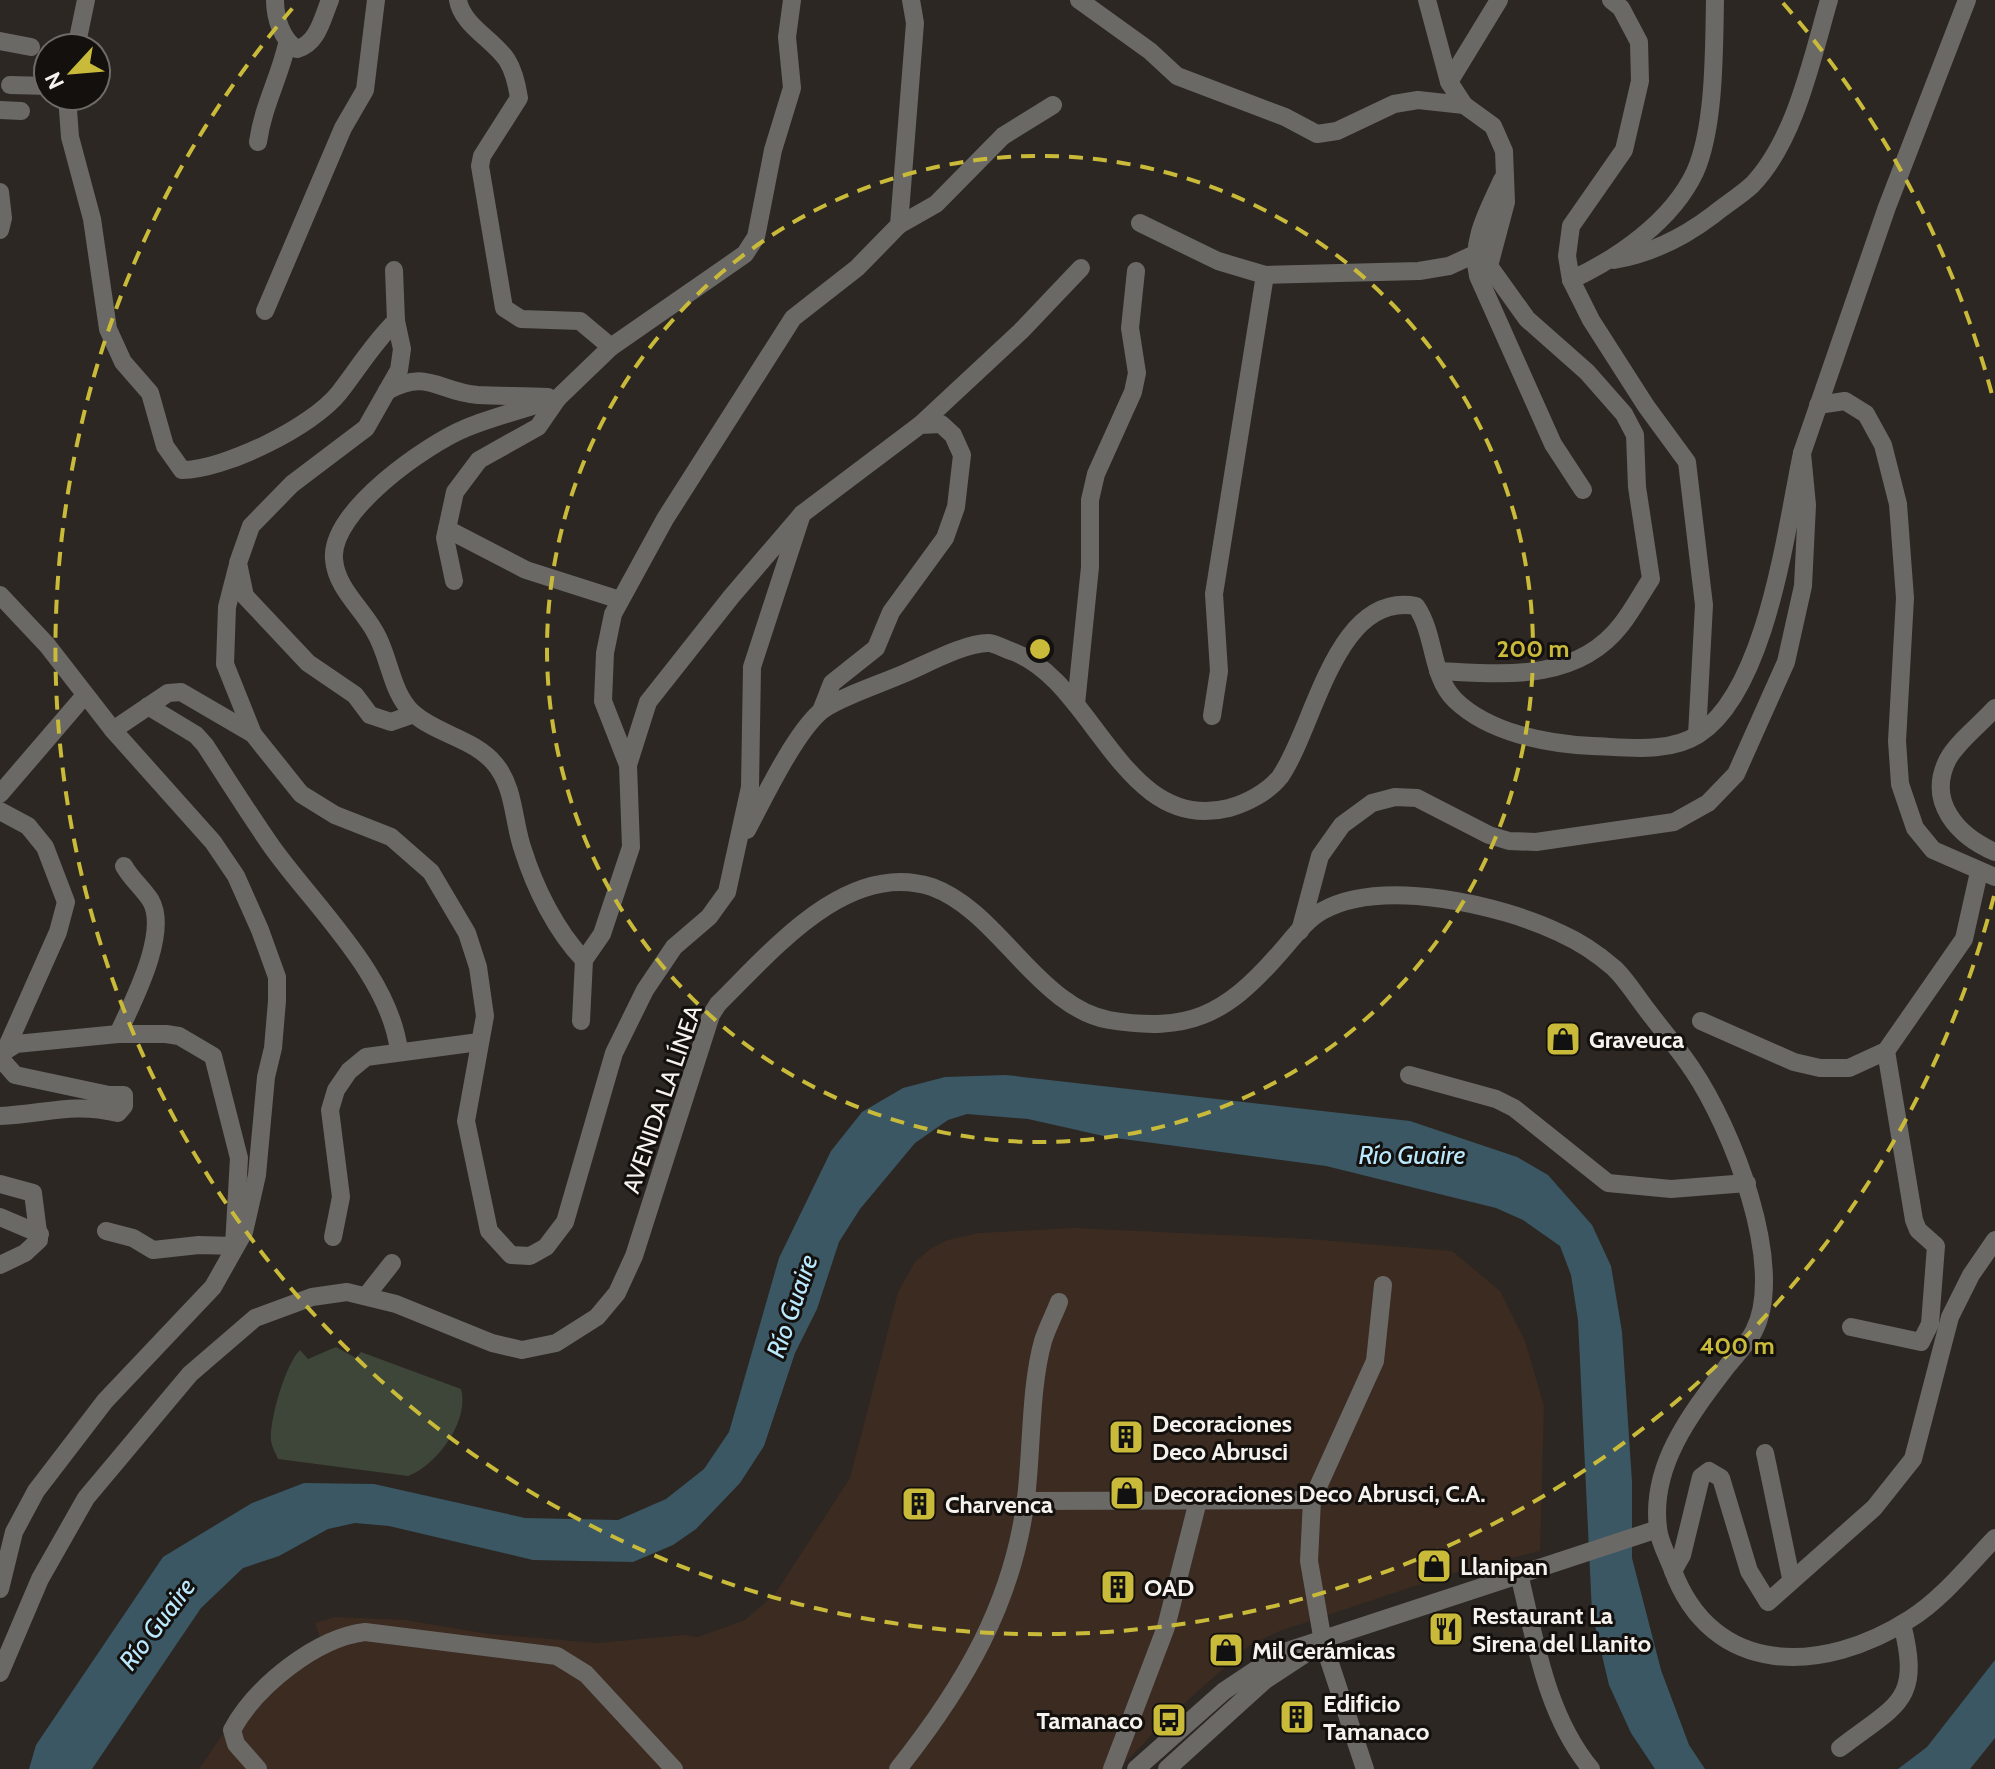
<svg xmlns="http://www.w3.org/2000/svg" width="1995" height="1769" viewBox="0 0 1995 1769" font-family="Cabin,sans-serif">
  <rect width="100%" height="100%" fill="#2c2722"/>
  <polygon fill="#3c2b21" points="1074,1228 1309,1239 1452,1251 1500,1291 1525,1341 1544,1406 1540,1551 1457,1572 1280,1631 1250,1645 1169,1717 1119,1769 199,1769 225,1731 321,1640 315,1623 335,1617 405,1620 489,1634 597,1643 684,1635 698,1637 745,1620 775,1594 850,1478 898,1292 915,1262 930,1249 948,1240 978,1233"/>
  <path fill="#3d4639" d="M336 1347 356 1358 361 1352 461 1389C470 1421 436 1466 408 1476L278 1459C276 1454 272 1447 271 1441 269 1420 286 1363 300 1350L308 1359Z"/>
  <g fill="#3a5763">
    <polygon points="1006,1075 1410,1121 1517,1157 1548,1175 1592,1225 1611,1266 1622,1332 1632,1482 1632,1558 1661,1670 1689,1745 1705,1769 1655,1769 1631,1733 1609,1685 1592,1613 1578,1320 1571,1275 1560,1246 1523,1220 1496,1208 1326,1166 1108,1137 1028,1119 967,1114 948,1120 915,1143 860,1209 839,1242 817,1309 795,1353 764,1446 740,1483 696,1529 673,1545 633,1562 533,1560 389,1526 355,1523 328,1529 279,1556 243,1568 201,1608 92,1769 29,1769 36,1745 163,1557 252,1503 304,1483 374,1484 525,1518 618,1520 666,1499 704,1469 729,1432 779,1258 831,1151 862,1112 903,1088 945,1077"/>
    <polygon points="1995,1660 1995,1738 1970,1769 1898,1769 1927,1747"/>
  </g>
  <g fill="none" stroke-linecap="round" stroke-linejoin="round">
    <g stroke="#6a6966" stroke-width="18">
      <path d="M275 0C275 18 282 40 297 49 318 43 322 19 330 0"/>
      <polyline points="1079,0 1150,51 1177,76 1285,117 1317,134 1337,131 1394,104 1418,100 1464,105"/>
      <path d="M1427 0 1449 82 1464 105 1493 126 1504 151 1506 202 1489 266 1527 319 1587 372 1624 414 1635 435 1637 487 1651 579C1641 594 1632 611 1621 625 1576 683 1502 674 1438 671"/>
      <polyline points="1611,0 1621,8 1639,42 1640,81 1624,150 1571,226 1567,256 1571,280 1591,320 1646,406 1687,462 1704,605 1697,735"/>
      <polyline points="0,41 31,47"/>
      <polyline points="76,48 86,0"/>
      <polyline points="1449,82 1499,0"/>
      <polyline points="10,85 48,86"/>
      <path d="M67 96 70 137 92 219 108 329 123 362 150 393 165 446 182 470C224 470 312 427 339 393 358 369 373 343 396 321"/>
      <polyline points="0,110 21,111"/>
      <path d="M258 142C263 106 279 79 287 44"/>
      <path d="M1502 180C1488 211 1470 241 1478 276L1553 444 1583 490"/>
      <polyline points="0,192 3,218 0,230"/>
      <polyline points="1140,223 1218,261 1265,275 1419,271 1449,266 1473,255"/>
      <polyline points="899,225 936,204 1003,136 1053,105"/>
      <path d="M1614 260C1649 254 1684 237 1713 215 1725 205 1740 196 1752 185 1795 141 1812 58 1829 0"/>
      <polyline points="394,270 396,321 402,349 399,370 366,428 292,484 251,526 238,563 245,596 308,663 355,695 370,715 391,722 414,714"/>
      <path d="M1571 280C1618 258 1672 221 1695 172 1715 127 1714 49 1715 0"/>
      <polyline points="265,311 343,128 365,90 376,0"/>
      <polyline points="611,347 745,254 756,237 773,150 792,88 787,37 792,0"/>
      <path d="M387 391C428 368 438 392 478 395 501 396 524 396 548 397"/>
      <path d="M558 398C529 408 495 416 466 428 427 444 330 511 334 559 336 588 362 608 375 632 390 657 391 693 413 713 436 734 475 739 495 764 515 788 513 822 523 850 535 888 556 931 584 960"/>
      <polyline points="1818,405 1845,401 1866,414 1883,445 1898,504 1905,598 1897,741 1900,784 1915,828 1933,850 1995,877"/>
      <polyline points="920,425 1021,331 1081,268"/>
      <polyline points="447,529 526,570 620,600"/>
      <polyline points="237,568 227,607 225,664 253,734"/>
      <path d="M454 581 445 538 455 492 479 460 538 427 558 398 611 347 580 321 521 319 504 308 480 166 482 156 519 98C517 85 514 71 507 60 494 40 462 25 458 0"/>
      <polyline points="0,595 47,645 113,730 213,842 236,876 260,930 277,977 277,1001 273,1048 266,1077 257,1175 244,1232 213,1287 105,1401 36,1491 14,1532 0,1589"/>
      <polyline points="1076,704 1090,567 1090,500 1096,474 1133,392 1137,373 1130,328 1136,271"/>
      <path d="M148 706 196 735 205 745C227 779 249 814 272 847 315 907 390 976 399 1051"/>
      <path d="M1995 708C1981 724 1958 741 1948 759 1926 802 1958 836 1995 852"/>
      <polyline points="1212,716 1219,671 1214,594 1265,275"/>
      <polyline points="113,730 168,693 181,692 253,734 301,794 335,815 391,837 431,872 467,933 478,967 485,1016 466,1121 489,1231 511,1255 530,1256 546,1247 565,1222 614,1053 645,990 674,947 709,917 727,892 750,787 752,667 802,514"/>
      <polyline points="628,765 648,702 731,597 802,514 920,425 941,424 953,435 962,455 956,507 945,538 891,612 876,648 832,683 821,711"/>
      <polyline points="0,794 85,695"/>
      <polyline points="0,811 28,826 45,847 66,902 58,932 5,1051"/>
      <path d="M747 830C764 798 794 735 820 712 834 699 883 683 903 674 925 665 964 643 988 643 995 643 1004 649 1011 651 1094 679 1122 835 1229 808 1247 803 1268 792 1280 777 1315 727 1335 591 1416 606 1436 635 1430 675 1455 700 1489 733 1547 744 1592 746 1625 747 1669 754 1699 734 1767 689 1786 529 1802 453"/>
      <polyline points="1300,931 1320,856 1342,825 1372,803 1395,797 1417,798 1489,835 1509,841 1536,842 1674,822 1708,803 1736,774 1786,662 1803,586 1807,505 1802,453 1887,207 1967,0"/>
      <polyline points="581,1021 584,960 602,934 631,847 628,765 603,701 605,653 613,614 665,519 793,318 857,268 899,225 915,23 911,0"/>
      <polyline points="1701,1021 1794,1062 1820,1068 1849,1068 1886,1051 1964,939 1979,872"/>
      <path d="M118 1034C132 1003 169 934 151 901 143 888 131 879 124 866"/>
      <polyline points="0,1054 16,1044 118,1034 166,1034 179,1036 213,1056 239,1158 234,1246 199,1245 153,1250 133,1238 106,1231"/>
      <path d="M0 1058 15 1075 109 1095H124V1106L118 1113C72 1102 45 1114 0 1116"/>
      <polyline points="1409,1075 1496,1099 1514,1108 1608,1183 1671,1189 1747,1183"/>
      <polyline points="0,1184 33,1193 39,1240 25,1253 0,1265"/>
      <polyline points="0,1217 40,1234"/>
      <polyline points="333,1237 341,1197 330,1110 336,1090 349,1071 366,1057 479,1042"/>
      <polyline points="366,1296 392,1263"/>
      <polyline points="1851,1327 1921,1342 1930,1324 1936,1246 1918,1230 1914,1220 1886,1051"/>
      <polyline points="1765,1453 1791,1578"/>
      <polyline points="1025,1501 1312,1500"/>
      <polyline points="1673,1571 1682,1555 1701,1477 1709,1471 1721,1478 1749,1571 1768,1602 1874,1508 1913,1459 1950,1317 1971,1275 1995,1240"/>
      <path d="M1519 1574C1535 1639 1546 1715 1591 1769"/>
      <path d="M0 1673 40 1579 86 1498 190 1374 255 1318 312 1297 347 1292 396 1304 492 1343 522 1350 556 1343 597 1317 617 1293 634 1256 711 1015 718 1004C771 952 847 859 932 887 968 900 996 934 1022 961 1045 985 1074 1014 1109 1020 1188 1033 1225 1015 1277 956 1290 942 1305 920 1322 911 1382 877 1502 905 1560 933 1578 941 1599 955 1614 968 1626 979 1636 996 1647 1010 1662 1030 1679 1049 1692 1069 1731 1126 1787 1266 1754 1331 1748 1343 1736 1355 1728 1365 1692 1412 1650 1465 1658 1528 1659 1541 1667 1555 1672 1568 1712 1679 1824 1674 1910 1619 1942 1599 1969 1565 1995 1538"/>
      <path d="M1840 1748C1897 1704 1922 1702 1902 1624"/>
      <path d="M258 1769 236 1744 232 1730C256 1686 316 1638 365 1632L557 1656 586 1674 674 1769"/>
      <path d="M898 1769C963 1687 1013 1604 1026 1498 1032 1450 1030 1387 1043 1341 1047 1328 1054 1315 1059 1302"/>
      <polyline points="1112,1769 1166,1627 1198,1501"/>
      <polyline points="1136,1769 1224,1691 1281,1653 1658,1529"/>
      <polyline points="1167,1769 1264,1681 1311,1650"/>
      <polyline points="1365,1769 1323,1642 1309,1561 1312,1500 1375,1361 1383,1285"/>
    </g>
  </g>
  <g fill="none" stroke="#c9ba3a" stroke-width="4" stroke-dasharray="14 10">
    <circle cx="1040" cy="649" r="493"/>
    <path d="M1994 896A985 985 0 1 1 297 3M1783 3A985 985 0 0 1 1994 402"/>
  </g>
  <defs>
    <symbol id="shop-square" viewBox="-11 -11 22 22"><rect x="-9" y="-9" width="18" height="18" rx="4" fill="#c9ba3a" stroke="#13100e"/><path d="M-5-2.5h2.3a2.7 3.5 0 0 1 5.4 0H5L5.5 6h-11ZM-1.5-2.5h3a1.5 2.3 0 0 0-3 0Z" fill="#111"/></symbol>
    <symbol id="building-square" viewBox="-11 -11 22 22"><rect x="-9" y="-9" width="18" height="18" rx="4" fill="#c9ba3a" stroke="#13100e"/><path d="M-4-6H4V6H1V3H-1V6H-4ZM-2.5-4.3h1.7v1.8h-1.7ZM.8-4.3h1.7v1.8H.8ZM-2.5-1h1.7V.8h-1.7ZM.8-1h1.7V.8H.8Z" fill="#111"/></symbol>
    <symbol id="restaurant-square" viewBox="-11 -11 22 22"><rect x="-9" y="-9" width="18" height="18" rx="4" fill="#c9ba3a" stroke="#13100e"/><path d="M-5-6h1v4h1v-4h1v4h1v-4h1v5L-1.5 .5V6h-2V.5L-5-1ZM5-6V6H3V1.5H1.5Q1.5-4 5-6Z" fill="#111"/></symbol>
    <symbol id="bus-square" viewBox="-11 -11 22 22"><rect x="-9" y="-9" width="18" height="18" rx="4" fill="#c9ba3a" stroke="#13100e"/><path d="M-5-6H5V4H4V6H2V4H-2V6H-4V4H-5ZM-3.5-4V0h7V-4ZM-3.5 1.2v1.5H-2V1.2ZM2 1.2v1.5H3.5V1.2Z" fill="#111"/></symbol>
  </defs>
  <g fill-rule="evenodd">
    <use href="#shop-square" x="1543" y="1019" width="40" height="40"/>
    <use href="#building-square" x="1106" y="1417" width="40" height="40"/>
    <use href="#shop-square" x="1107" y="1473" width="40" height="40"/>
    <use href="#building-square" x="899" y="1484" width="40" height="40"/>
    <use href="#shop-square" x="1414" y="1546" width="40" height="40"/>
    <use href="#building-square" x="1098" y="1567" width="40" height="40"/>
    <use href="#restaurant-square" x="1426" y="1609" width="40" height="40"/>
    <use href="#shop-square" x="1206" y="1630" width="40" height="40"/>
    <use href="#building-square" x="1277" y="1697" width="40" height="40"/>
    <use href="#bus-square" x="1149" y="1700" width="40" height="40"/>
  </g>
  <g text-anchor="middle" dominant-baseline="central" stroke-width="6" stroke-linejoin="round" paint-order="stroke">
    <g font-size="24" font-weight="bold" fill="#f6f3ef" stroke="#13100e" text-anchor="start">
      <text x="1589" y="1039">Graveuca</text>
      <text x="1152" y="1423">Decoraciones<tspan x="1152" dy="28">Deco Abrusci</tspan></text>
      <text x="1153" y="1493">Decoraciones Deco Abrusci, C.A.</text>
      <text x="945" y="1504">Charvenca</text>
      <text x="1460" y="1566">Llanipan</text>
      <text x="1144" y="1587">OAD</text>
      <text x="1472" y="1615">Restaurant La<tspan x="1472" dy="28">Sirena del Llanito</tspan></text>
      <text x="1252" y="1650">Mil Cerámicas</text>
      <text x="1323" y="1703">Edificio<tspan x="1323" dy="28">Tamanaco</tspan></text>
      <text x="1143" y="1720" text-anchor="end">Tamanaco</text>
    </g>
    <g font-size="24" fill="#f6f3ef" stroke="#13100e">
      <text transform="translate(662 1099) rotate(-71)">AVENIDA LA LÍNEA</text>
    </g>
    <g font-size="26" font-style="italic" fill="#bae9fe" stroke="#13100e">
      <text x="1412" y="1155">Río Guaire</text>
      <text transform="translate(792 1306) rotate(-71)">Río Guaire</text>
      <text transform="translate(157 1624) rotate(-53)">Río Guaire</text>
    </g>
  </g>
  <circle cx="1040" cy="649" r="12" fill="#c9ba3a" stroke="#13100e" stroke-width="4"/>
  <g font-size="24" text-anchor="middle" font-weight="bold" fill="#c9ba3a" stroke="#13100e" stroke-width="6" stroke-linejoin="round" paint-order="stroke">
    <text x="1533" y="657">200 m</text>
    <text x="1737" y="1354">400 m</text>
  </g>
  <g transform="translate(72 72) rotate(244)"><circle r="38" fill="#13100e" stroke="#6e6b68" stroke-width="2"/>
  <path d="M0-6L14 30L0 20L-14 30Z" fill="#c9ba3a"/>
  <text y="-12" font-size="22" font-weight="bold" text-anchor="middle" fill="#f6f3ef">N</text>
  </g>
</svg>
